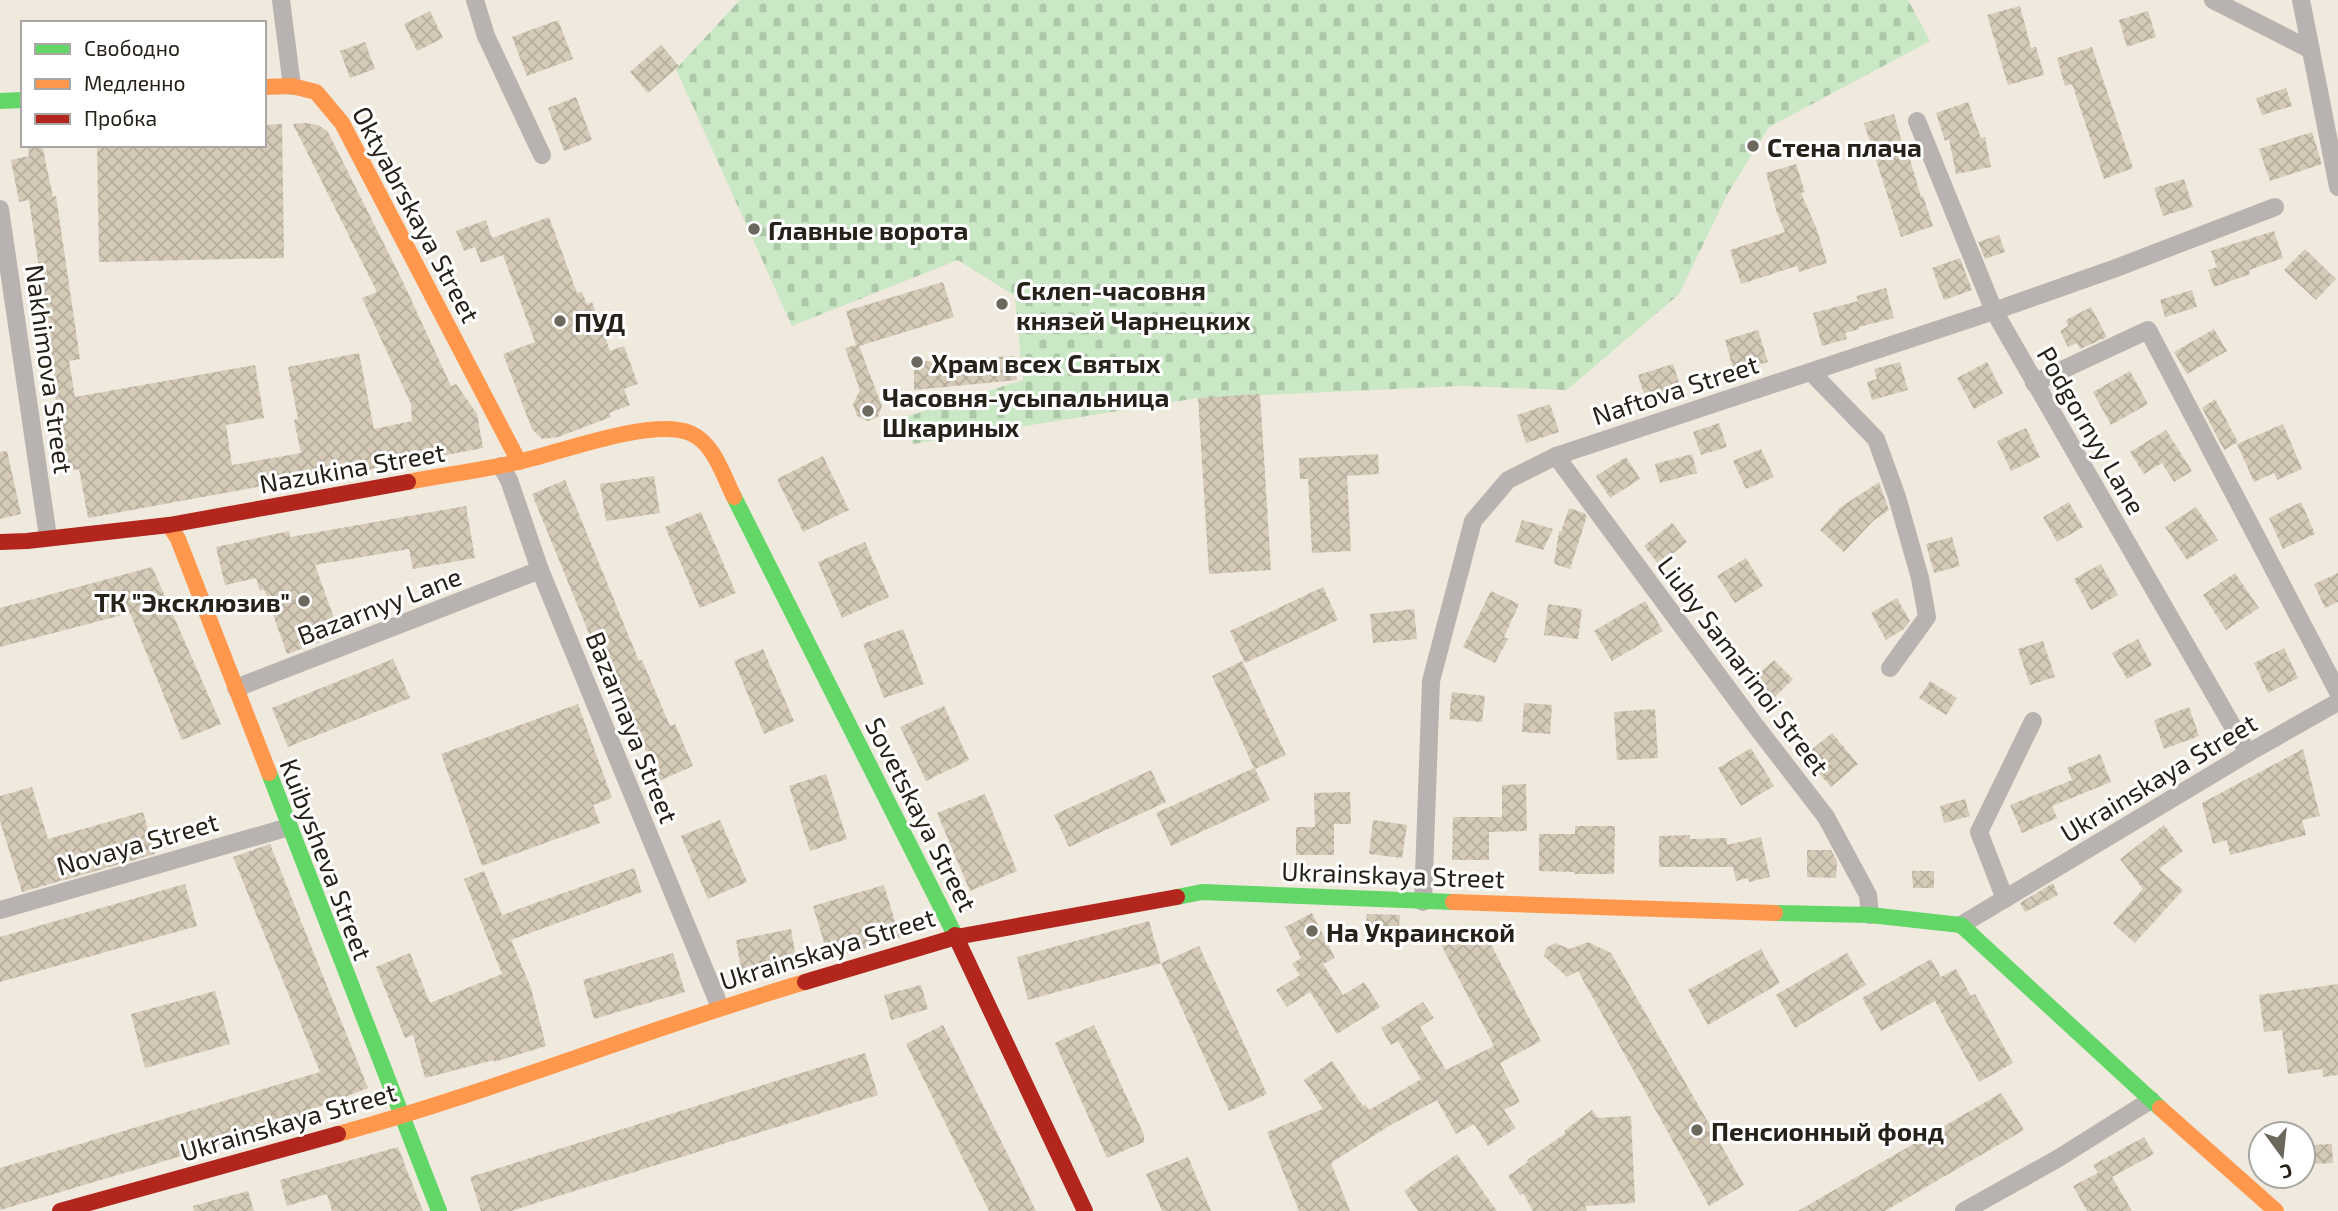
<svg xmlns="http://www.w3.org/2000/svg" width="2338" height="1211" viewBox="0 0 2338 1211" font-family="'Exo 2',sans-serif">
  <defs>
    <pattern id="cemetery-stones" width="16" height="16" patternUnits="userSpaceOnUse" patternTransform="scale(1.75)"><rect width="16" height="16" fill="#cae8c5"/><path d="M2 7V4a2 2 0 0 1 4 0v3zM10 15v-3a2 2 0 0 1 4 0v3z" fill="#adc7a9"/></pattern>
    <pattern id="building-cross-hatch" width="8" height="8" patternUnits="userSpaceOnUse" patternTransform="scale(1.75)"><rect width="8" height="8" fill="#d4cab7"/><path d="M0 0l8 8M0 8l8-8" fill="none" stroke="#b6ad9d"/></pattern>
  </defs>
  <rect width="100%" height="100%" fill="#f0e9dd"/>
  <polygon fill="url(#cemetery-stones)" points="740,0 1908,0 1930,41 1769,127 1728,193 1679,294 1567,390 1460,386 1198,398 913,444 899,419 1023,380 1015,296 958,260 792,326 676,69"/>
  <g fill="url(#building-cross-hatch)">
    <polygon points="2020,6 2031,48 2036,47 2044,75 2008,85 1987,15"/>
    <polygon points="430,11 443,38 417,51 404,24"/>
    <polygon points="2148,11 2156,37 2127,47 2119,20"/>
    <polygon points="558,20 573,59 527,76 512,37"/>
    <polygon points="365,42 375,69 350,78 340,51"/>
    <polygon points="661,45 679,66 648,93 630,72"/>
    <polygon points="2092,47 2133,168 2104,179 2072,84 2065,86 2057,58"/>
    <polygon points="2286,88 2292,106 2262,115 2256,98"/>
    <polygon points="576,97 592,140 564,151 548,108"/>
    <polygon points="1968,102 1981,138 1985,137 1991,167 1956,174 1949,139 1945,141 1936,113"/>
    <polygon points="1894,114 1906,157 1909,156 1921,197 1923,196 1933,226 1901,237 1864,123"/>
    <polygon points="306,123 318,125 328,132 402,280 451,386 456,384 477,414 483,448 367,470 366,467 88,518 79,469 68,471 52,378 55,377 29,200 19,202 11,160 29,156 28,145 42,145 53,197 56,196 80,359 69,361 75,397 255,365 264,418 226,425 232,465 301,453 294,420 298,419 288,367 359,353 374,429 412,421 411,404 362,298 377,292 293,124"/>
    <polygon points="282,124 284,258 99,262 97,145 264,145 264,125"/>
    <polygon points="2312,132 2322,164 2270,181 2259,149"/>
    <polygon points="1796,164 1805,192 1801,193 1817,230 1827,263 1799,272 1797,266 1741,284 1730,250 1785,232 1777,213 1766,173"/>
    <polygon points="2184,179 2193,207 2163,216 2154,188"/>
    <polygon points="549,217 577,293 582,292 587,304 592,302 610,351 624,346 638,384 624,389 630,405 609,413 611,417 558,437 542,439 532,429 503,354 535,342 503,255 481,263 475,247 464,251 456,231 486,220 492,238"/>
    <polygon points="2274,231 2283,258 2249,270 2250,274 2214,287 2208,270 2217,267 2211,251"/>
    <polygon points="1999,235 2005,252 1985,259 1978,242"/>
    <polygon points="2305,249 2336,279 2316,300 2284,270"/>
    <polygon points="1960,258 1972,290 1944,300 1932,268"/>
    <polygon points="943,282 954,317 859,346 882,406 878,417 868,421 857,416 853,404 860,390 845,348 856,345 846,311"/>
    <polygon points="1886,288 1894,318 1859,327 1859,329 1845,333 1847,339 1822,346 1813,313 1858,301 1856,296"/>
    <polygon points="2192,290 2197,307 2165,317 2160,300"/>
    <polygon points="2091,307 2107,337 2080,349 2077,343 2068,347 2060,331 2068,326 2066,320"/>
    <polygon points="2214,329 2227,351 2187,374 2174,352"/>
    <polygon points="1758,330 1768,362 1734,372 1725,340"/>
    <polygon points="1014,356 1017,380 914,390 914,362"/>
    <polygon points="1900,362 1908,390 1872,400 1867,382 1877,379 1874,369"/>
    <polygon points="1987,362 2003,393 1974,409 1957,378"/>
    <polygon points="1673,364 1682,392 1647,403 1638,375"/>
    <polygon points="2130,371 2148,404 2111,425 2093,392"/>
    <polygon points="1260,394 1271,570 1209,574 1198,398"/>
    <polygon points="2215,399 2238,442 2224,450 2202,408"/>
    <polygon points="1550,404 1559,432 1526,443 1517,415"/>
    <polygon points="1719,423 1727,447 1701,455 1693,432"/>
    <polygon points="2283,424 2302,469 2277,480 2274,473 2254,482 2237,444"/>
    <polygon points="2026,428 2040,457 2011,471 1997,441"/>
    <polygon points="2166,430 2192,471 2174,482 2162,463 2144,474 2130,452"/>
    <polygon points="1761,449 1774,477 1746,489 1733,461"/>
    <polygon points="7,451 21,514 0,519 0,452"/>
    <polygon points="1378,454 1379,474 1347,476 1351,551 1312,553 1308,479 1300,479 1299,458"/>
    <polygon points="1692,454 1697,473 1660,483 1655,464"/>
    <polygon points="823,456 849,510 803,532 777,479"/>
    <polygon points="1626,457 1640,479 1610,498 1596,476"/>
    <polygon points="654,476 660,513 606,521 600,484"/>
    <polygon points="565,480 639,661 642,660 670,726 675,724 693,766 659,781 602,651 597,653 532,494"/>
    <polygon points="1879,482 1889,510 1873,521 1844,552 1820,530 1841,507"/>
    <polygon points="2069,502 2083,527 2057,542 2043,517"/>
    <polygon points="2301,502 2315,534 2283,549 2269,518"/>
    <polygon points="466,506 475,558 413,569 409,549 315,565 340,635 287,654 264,589 260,591 256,578 225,585 216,547 289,531 290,537"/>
    <polygon points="2196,507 2218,540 2187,560 2165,527"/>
    <polygon points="1569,508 1584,513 1587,516 1570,569 1554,564 1559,531 1561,532"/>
    <polygon points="701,512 736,593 700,608 665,527"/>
    <polygon points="1522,520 1553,529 1543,550 1515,542"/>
    <polygon points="1672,523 1687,542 1659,565 1644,546"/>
    <polygon points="1952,537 1960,566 1934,573 1926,544"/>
    <polygon points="865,542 889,597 842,618 818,562"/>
    <polygon points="1746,558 1763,586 1735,603 1717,576"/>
    <polygon points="2101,564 2118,595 2091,610 2074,579"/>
    <polygon points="152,567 221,724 182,740 130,613 0,647 0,608"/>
    <polygon points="2235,573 2259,608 2226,630 2203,595"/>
    <polygon points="2338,573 2338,602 2325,608 2314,584"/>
    <polygon points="1323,587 1338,620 1245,663 1230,631"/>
    <polygon points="1491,591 1519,604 1504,637 1508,639 1495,663 1463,647"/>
    <polygon points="1897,598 1910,621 1904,629 1886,640 1871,613"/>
    <polygon points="1645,601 1663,631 1612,661 1594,631"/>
    <polygon points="1548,604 1582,609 1578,639 1544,635"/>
    <polygon points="1414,609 1417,639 1373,643 1370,614"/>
    <polygon points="903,629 924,684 884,698 863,644"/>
    <polygon points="2138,639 2152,665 2127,679 2112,653"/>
    <polygon points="2043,641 2055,677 2030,685 2018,649"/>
    <polygon points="2284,648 2298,678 2268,693 2254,663"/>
    <polygon points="763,649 794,721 764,734 734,661"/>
    <polygon points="393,659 410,698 288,747 272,708"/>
    <polygon points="1774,660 1793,679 1773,699 1753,679"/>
    <polygon points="1242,661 1286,755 1255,769 1270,800 1171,846 1156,813 1254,768 1212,676"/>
    <polygon points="1930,681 1957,698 1946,715 1919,698"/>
    <polygon points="1452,692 1485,696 1482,722 1449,719"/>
    <polygon points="1524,703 1552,705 1550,734 1522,732"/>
    <polygon points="578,704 612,798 593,805 600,823 482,866 441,754"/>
    <polygon points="944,706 969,760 926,781 900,727"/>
    <polygon points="2189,707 2199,736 2164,749 2154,720"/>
    <polygon points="1655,709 1658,758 1617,760 1614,712"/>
    <polygon points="1832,733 1858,764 1831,787 1804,756"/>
    <polygon points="1751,748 1774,786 1741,806 1718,768"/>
    <polygon points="2303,749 2320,816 2302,820 2306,835 2230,855 2227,840 2213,844 2202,803"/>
    <polygon points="2100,754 2111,782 2052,806 2057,818 2022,833 2010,805 2072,780 2067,768"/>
    <polygon points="1151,770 1166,802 1069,847 1054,815"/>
    <polygon points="826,774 847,839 810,851 789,786"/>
    <polygon points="1526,784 1527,831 1489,832 1489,860 1452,860 1453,817 1502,817 1502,785"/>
    <polygon points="32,787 48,839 143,812 155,854 22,892 0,821 0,796"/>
    <polygon points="1350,792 1351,824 1334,824 1334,855 1296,855 1296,827 1315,827 1314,793"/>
    <polygon points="985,794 1017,871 970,891 937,813"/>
    <polygon points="1965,799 1970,816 1944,823 1940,806"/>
    <polygon points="720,820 747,882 708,899 681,836"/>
    <polygon points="1373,820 1407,825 1402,858 1369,854"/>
    <polygon points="2164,825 2183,851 2159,869 2183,890 2135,943 2113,923 2143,889 2120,859"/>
    <polygon points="1575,826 1615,826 1614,874 1574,874 1574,872 1539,871 1539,834 1575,834"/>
    <polygon points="1690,835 1690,839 1727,838 1727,845 1761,837 1770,877 1749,882 1748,878 1736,881 1733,867 1659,867 1659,836"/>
    <polygon points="270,844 368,1088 308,1111 309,1118 0,1210 0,1168 320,1072 233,857"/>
    <polygon points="1807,850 1831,850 1837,861 1836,878 1807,877"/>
    <polygon points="634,868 642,892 511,940 531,988 546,1046 494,1062 494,1060 425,1078 413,1035 405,1038 376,967 410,953 430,1003 502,974 464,879 484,871 502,915"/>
    <polygon points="1912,871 1934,871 1934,888 1913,888"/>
    <polygon points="2053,883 2058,895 2025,912 2020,903"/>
    <polygon points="185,884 197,926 0,982 0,937"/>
    <polygon points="884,885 900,938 829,959 813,906"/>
    <polygon points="1312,913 1335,958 1323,964 1343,995 1364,982 1380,1007 1337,1034 1310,992 1287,1007 1276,990 1300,975 1292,964 1301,958 1285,927"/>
    <polygon points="1367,914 1400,915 1398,937 1365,934"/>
    <polygon points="1149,921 1161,963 1028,1000 1017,957"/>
    <polygon points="791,929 797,964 742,975 736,940"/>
    <polygon points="1436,935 1486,935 1541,1041 1500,1063 1520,1102 1504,1110 1516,1128 1488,1146 1474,1124 1456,1134 1437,1100 1389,1126 1331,1163 1350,1211 1299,1211 1267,1132 1323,1109 1304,1080 1332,1061 1363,1106 1365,1104 1369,1110 1421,1079 1398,1041 1391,1045 1381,1028 1423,1002 1434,1018 1420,1027 1446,1070 1494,1046"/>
    <polygon points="1588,942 1611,953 1744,1185 1709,1206 1578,971 1567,977 1544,956 1546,948 1555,943 1570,949"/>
    <polygon points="1199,946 1267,1094 1229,1111 1161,963"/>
    <polygon points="1761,949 1780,983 1708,1025 1688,990"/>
    <polygon points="673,953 685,992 594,1019 583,980"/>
    <polygon points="1847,953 1866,985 1795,1028 1776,995"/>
    <polygon points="1931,959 1941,977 1956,969 1971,996 1975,994 2013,1063 1979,1082 1935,1001 1881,1031 1862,998"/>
    <polygon points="2338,984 2338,1075 2323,1077 2322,1069 2288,1074 2282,1030 2264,1032 2259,995"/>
    <polygon points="921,985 928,1009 891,1020 884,995"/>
    <polygon points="215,991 230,1044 145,1068 131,1014"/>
    <polygon points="943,1025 1036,1211 989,1211 906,1044"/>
    <polygon points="1094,1025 1144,1135 1144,1142 1107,1158 1055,1043"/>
    <polygon points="865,1053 878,1095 511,1211 481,1211 470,1177"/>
    <polygon points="2001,1093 2024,1130 1885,1211 1798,1211"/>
    <polygon points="1592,1110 1598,1118 1631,1116 1635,1203 1585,1206 1587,1211 1533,1211 1523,1193 1520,1195 1508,1176 1528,1162 1527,1160 1566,1133 1564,1131"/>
    <polygon points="2144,1137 2154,1154 2112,1177 2132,1211 2087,1211 2073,1186 2098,1173 2093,1165"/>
    <polygon points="2332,1144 2333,1163 2310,1164 2310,1145"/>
    <polygon points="398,1147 423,1211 332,1211 327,1194 287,1206 280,1180"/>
    <polygon points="1457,1154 1472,1176 1497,1211 1418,1211 1404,1191"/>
    <polygon points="1188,1157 1211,1211 1162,1211 1146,1174"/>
    <polygon points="248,1191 254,1211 194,1211 193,1206"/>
  </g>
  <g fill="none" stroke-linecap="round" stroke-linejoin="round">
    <g stroke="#b8b3b1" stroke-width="18">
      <polyline points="281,0 292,86"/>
      <polyline points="475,0 486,36 542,155"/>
      <polyline points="2213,0 2311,50"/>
      <polyline points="2301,0 2338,187"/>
      <polyline points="1917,121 1994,311 2248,753"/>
      <polyline points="0,209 48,537"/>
      <polyline points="1811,372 1876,439 1897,497 1920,578 1927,617 1890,668"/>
      <polyline points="2034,383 2148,330 2338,692"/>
      <polyline points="1556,456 1755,725 1826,817 1868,895 1870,915"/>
      <polyline points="501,466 509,480 540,570 720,1007"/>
      <polyline points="236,688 540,570"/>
      <polyline points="2005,899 1979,832 2033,721"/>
      <polyline points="1423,902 1431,681 1473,521 1508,480 1556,456 1994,311 2116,268 2275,207"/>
      <polyline points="0,910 289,827"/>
      <polyline points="1961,925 2248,753 2338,702"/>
      <polyline points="1964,1211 2057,1159 2151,1100"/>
    </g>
    <g stroke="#63d668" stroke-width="16">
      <polyline points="0,101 23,100"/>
      <polyline points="734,497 955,935"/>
      <polyline points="269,773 439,1211"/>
      <polyline points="1177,897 1202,892 1453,902"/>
      <polyline points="1775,913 1870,915 1961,925 2160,1108"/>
    </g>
    <g stroke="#ff974d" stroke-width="16">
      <polyline points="264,87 292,86 316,92 342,123 519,462"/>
      <path d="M408 482C445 475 482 470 518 462 559 453 652 417 690 433 714 443 723 475 734 497"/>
      <polyline points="169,525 178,539 269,773"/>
      <polyline points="1453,902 1775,913"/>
      <polyline points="2160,1108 2276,1211"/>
      <path d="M338 1134C496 1091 648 1028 805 982"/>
    </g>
    <g stroke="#b3261e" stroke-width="16">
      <polyline points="0,542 27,541 169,525 408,482"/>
      <polyline points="955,935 1085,1211"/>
      <polyline points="805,982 956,937 1177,897"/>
      <polyline points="60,1211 338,1134"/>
    </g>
  </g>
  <g fill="#6d685e" stroke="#fff" stroke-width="2.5">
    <circle cx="1753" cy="146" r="7"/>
    <circle cx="754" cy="229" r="7"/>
    <circle cx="1002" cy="304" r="7"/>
    <circle cx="560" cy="321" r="7"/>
    <circle cx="917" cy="362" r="7"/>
    <circle cx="868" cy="411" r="7"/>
    <circle cx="304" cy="601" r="7"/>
    <circle cx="1312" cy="931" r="7"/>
    <circle cx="1697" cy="1130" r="7"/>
  </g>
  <g text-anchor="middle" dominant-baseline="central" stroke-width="6" stroke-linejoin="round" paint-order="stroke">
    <g font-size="26" font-weight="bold" fill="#26221a" stroke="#fff" text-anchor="start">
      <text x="1767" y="146">Стена плача</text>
      <text x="768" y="229">Главные ворота</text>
      <text x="1016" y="289">Склеп-часовня<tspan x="1016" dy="30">князей Чарнецких</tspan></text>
      <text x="574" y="321">ПУД</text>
      <text x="931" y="362">Храм всех Святых</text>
      <text x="882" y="396">Часовня-усыпальница<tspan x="882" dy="30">Шкариных</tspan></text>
      <text x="290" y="601" text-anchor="end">ТК "Эксклюзив"</text>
      <text x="1326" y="931">На Украинской</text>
      <text x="1711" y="1130">Пенсионный фонд</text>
    </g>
    <g font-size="26" fill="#26221a" stroke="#fff">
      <text transform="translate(417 214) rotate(62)">Oktyabrskaya Street</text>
      <text transform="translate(50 369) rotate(82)">Nakhimova Street</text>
      <text transform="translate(1675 389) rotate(-18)">Naftova Street</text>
      <text transform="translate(2092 430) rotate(60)">Podgornyy Lane</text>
      <text transform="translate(352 467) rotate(-10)">Nazukina Street</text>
      <text transform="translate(379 605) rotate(-21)">Bazarnyy Lane</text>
      <text transform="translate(1744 665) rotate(53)">Liuby Samarinoi Street</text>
      <text transform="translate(633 727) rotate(68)">Bazarnaya Street</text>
      <text transform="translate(2158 777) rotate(-31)">Ukrainskaya Street</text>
      <text transform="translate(922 814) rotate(63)">Sovetskaya Street</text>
      <text transform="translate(137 843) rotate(-16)">Novaya Street</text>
      <text transform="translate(327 859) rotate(69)">Kuibysheva Street</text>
      <text transform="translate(1393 874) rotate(2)">Ukrainskaya Street</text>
      <text transform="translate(827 948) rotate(-17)">Ukrainskaya Street</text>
      <text transform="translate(288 1121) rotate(-16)">Ukrainskaya Street</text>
    </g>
  </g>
  <rect x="21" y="21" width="245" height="126" fill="#ffffff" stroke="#a8a7a3" stroke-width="2"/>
  <rect x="35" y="44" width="35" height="10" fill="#63d668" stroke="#a8a7a3" stroke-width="2"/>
  <text x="84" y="56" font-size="21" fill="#26221a">Свободно</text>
  <rect x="35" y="79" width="35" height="10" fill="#ff974d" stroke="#a8a7a3" stroke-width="2"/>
  <text x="84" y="91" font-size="21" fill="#26221a">Медленно</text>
  <rect x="35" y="114" width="35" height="10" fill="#b3261e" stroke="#a8a7a3" stroke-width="2"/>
  <text x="84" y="126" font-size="21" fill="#26221a">Пробка</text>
  <g transform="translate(2282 1155) rotate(165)"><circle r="33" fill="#ffffff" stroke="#a8a7a3" stroke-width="2"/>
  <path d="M0-5L12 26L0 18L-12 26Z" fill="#6d685e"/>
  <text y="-10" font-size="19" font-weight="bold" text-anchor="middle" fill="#26221a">С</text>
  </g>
</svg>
